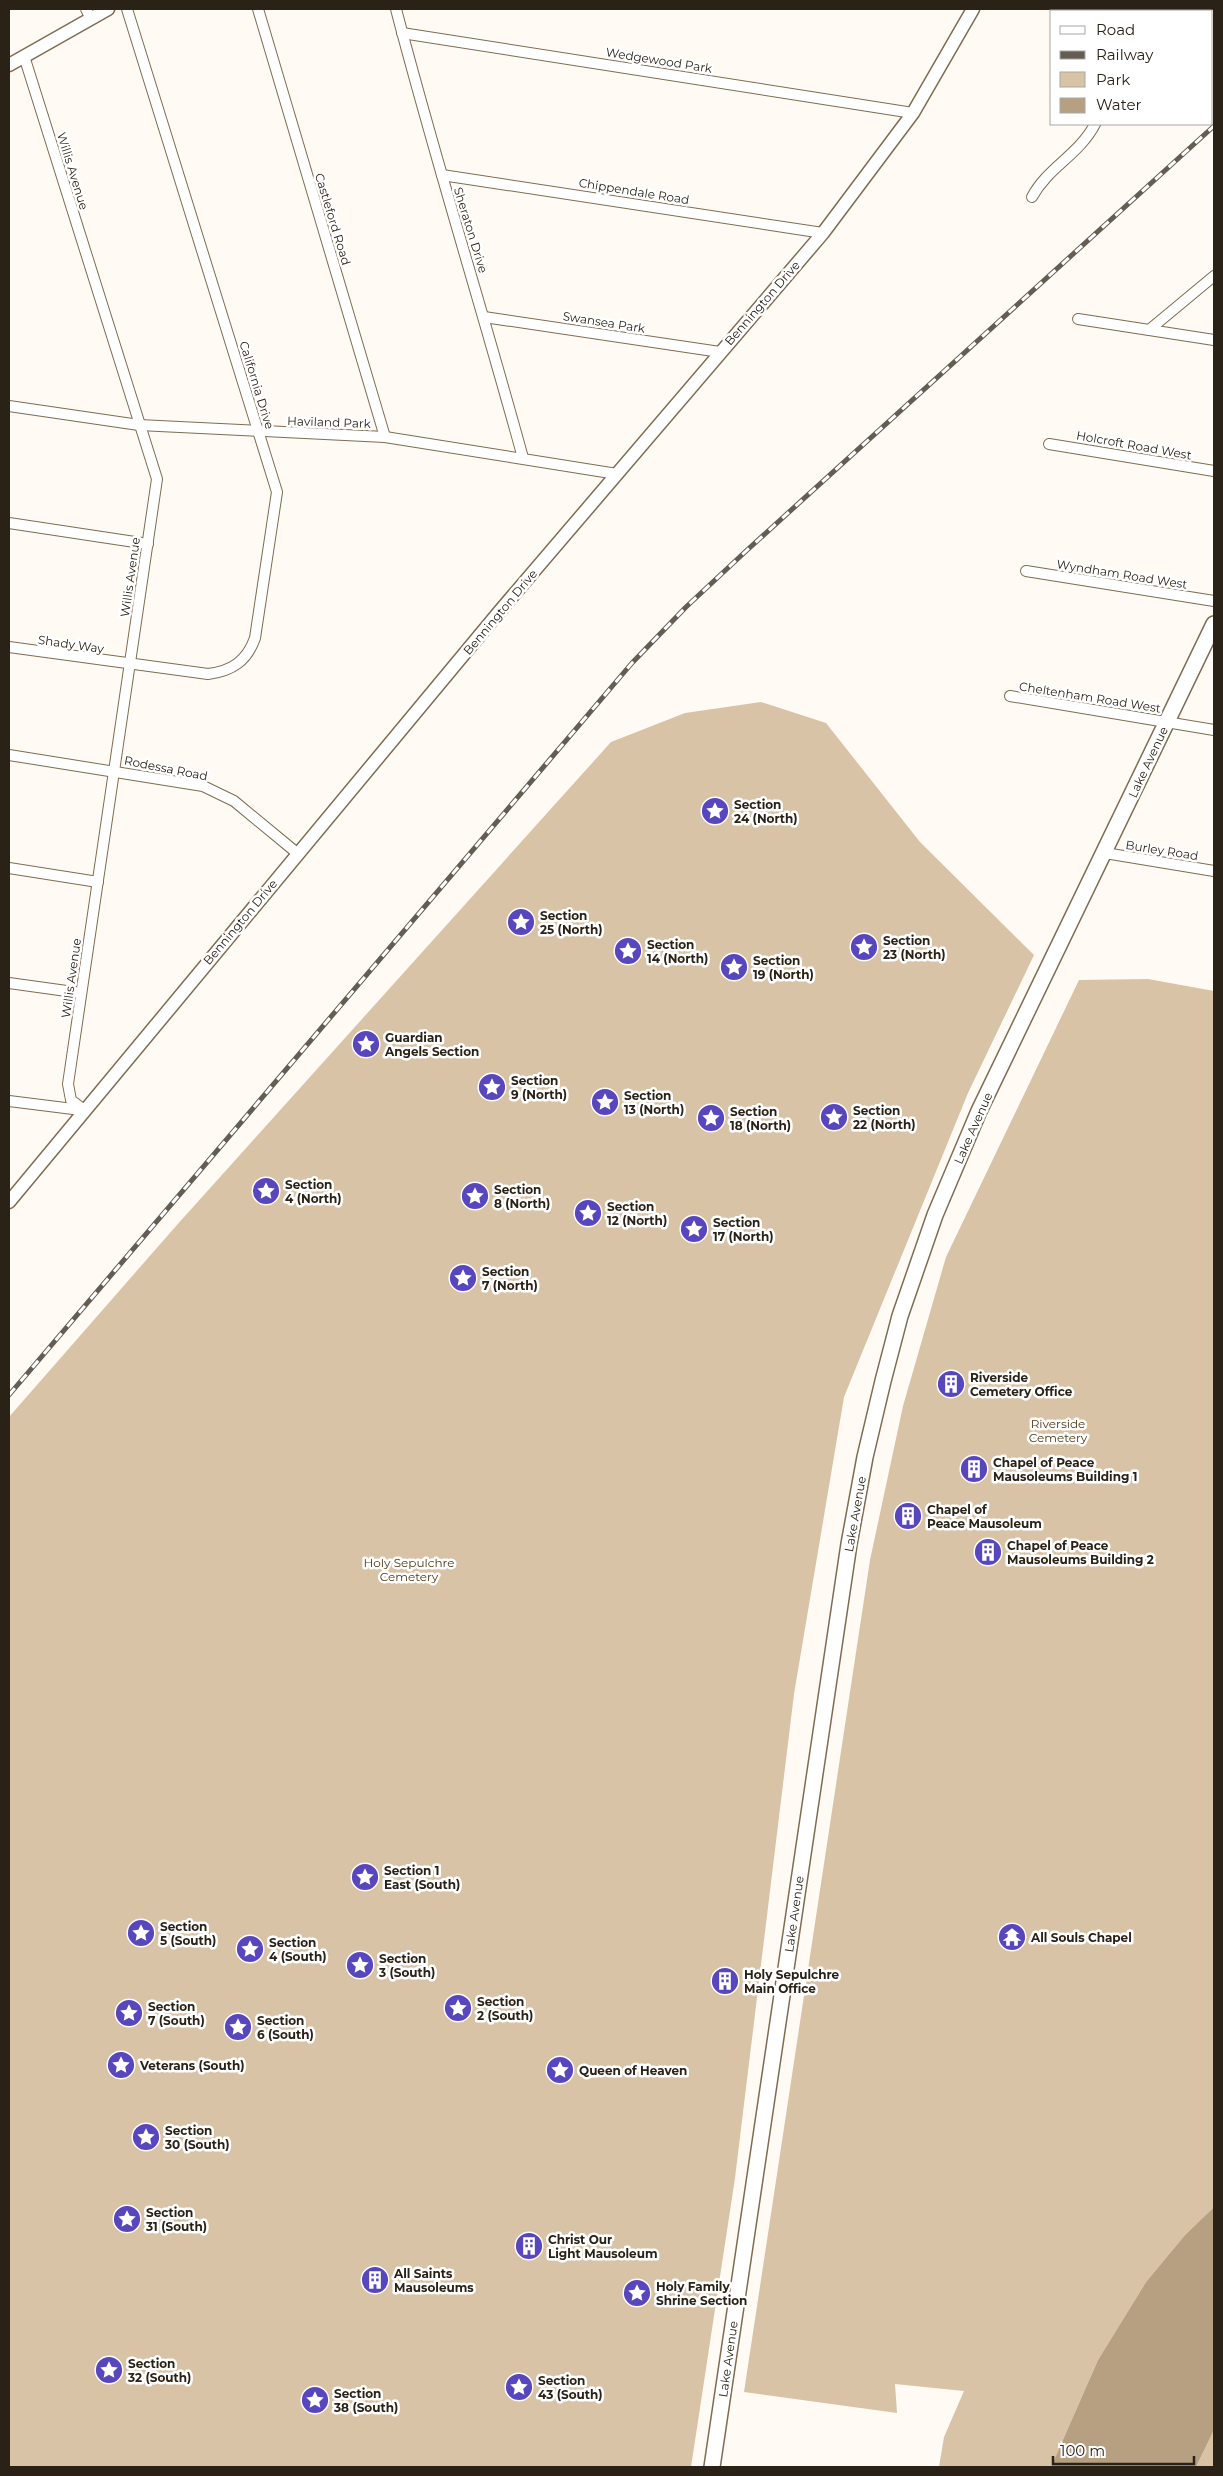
<svg xmlns="http://www.w3.org/2000/svg" width="1223" height="2476" viewBox="0 0 1223 2476" font-family="Montserrat,sans-serif">
  <rect width="100%" height="100%" fill="#fffaf4"/>
  <g fill="#d9c3a7">
    <polygon points="761,702 826,723 920,842 1034,955 968,1093 844,1397 794,1694 735,2178 691,2467 9,2467 9,1417 176,1226 611,742 685,713"/>
    <polygon points="1148,979 1214,991 1214,2207 1185,2235 1146,2282 1098,2360 1051,2467 939,2467 944,2437 964,2391 895,2384 897,2413 744,2392 870,1560 903,1406 946,1257 1079,980"/>
    <polygon points="1214,2430 1214,2467 1196,2467"/>
  </g>
  <polygon fill="#b7a082" points="1214,2207 1214,2430 1196,2467 1051,2467 1098,2360 1146,2282 1185,2235"/>
  <g fill="none" stroke-linecap="round" stroke-linejoin="round">
    <defs>
      <g id="minor">
        <polyline points="86,9 91,19"/>
        <polyline points="258,9 385,437"/>
        <path d="M396 9C435 159 482 308 523 458"/>
        <polyline points="1150,11 1151,9"/>
        <polyline points="402,33 913,113"/>
        <polyline points="24,56 157,479 68,1084 71,1100 84,1110"/>
        <polyline points="442,175 823,233"/>
        <path d="M1032 197C1048 167 1079 155 1095 124"/>
        <polyline points="484,317 720,352"/>
        <polyline points="1078,319 1214,340"/>
        <polyline points="1149,330 1214,276"/>
        <polyline points="9,406 139,425 385,437 617,474"/>
        <polyline points="1049,444 1214,471"/>
        <polyline points="9,523 148,544"/>
        <polyline points="1026,571 1214,601"/>
        <path d="M9 647 208 674C232 671 247 661 255 638L277 492 127 9"/>
        <polyline points="1010,696 1214,730"/>
        <polyline points="9,755 203,786 234,801 297,853"/>
        <polyline points="1105,853 1214,871"/>
        <polyline points="9,868 98,882"/>
        <polyline points="9,983 81,993"/>
        <polyline points="9,1101 81,1110"/>
      </g>
      <g id="tertiary">
        <polyline points="9,65 108,9"/>
        <polyline points="9,1202 499,612 823,233 913,113 973,9"/>
      </g>
      <polyline id="primary" points="712,2467 849,1544 865,1457 883,1381 900,1316 935,1215 979,1111 1214,624"/>
    </defs>
    <use href="#minor" stroke="#7f6c52" stroke-width="12"/>
    <use href="#tertiary" stroke="#7f6c52" stroke-width="15"/>
    <use href="#primary" stroke="#7f6c52" stroke-width="18"/>
    <use href="#minor" stroke="#fff" stroke-width="10"/>
    <use href="#tertiary" stroke="#fff" stroke-width="12"/>
    <use href="#primary" stroke="#fff" stroke-width="15"/>
    <defs>
      <polyline id="rail" points="9,1395 632,663 686,607 745,552 1214,126"/>
    </defs>
    <use href="#rail" stroke="#655d54" stroke-width="5"/>
    <use href="#rail" stroke="#fff" stroke-width="3" stroke-dasharray="9" stroke-linecap="butt"/>
  </g>
  <defs>
    <symbol id="sight-disc" viewBox="-11 -11 22 22"><circle r="9.5" fill="#5846be" stroke="#fff"/><path d="M0-6L1.8-2.2L6-1.7L2.9 1.2L3.7 5.4L0 3.3L-3.7 5.4L-2.9 1.2L-6-1.7L-1.8-2.2Z" fill="#fff"/></symbol>
    <symbol id="building-disc" viewBox="-11 -11 22 22"><circle r="9.5" fill="#5846be" stroke="#fff"/><path d="M-4-6H4V6H1V3H-1V6H-4ZM-2.5-4.3h1.7v1.8h-1.7ZM.8-4.3h1.7v1.8H.8ZM-2.5-1h1.7V.8h-1.7ZM.8-1h1.7V.8H.8Z" fill="#fff"/></symbol>
    <symbol id="temple-disc" viewBox="-11 -11 22 22"><circle r="9.5" fill="#5846be" stroke="#fff"/><path d="M0-6L5-2H3V0L6.5 2.5H4V6H1.5V3h-3V6H-4V2.5H-6.5L-3 0V-2H-5Z" fill="#fff"/></symbol>
  </defs>
  <g fill-rule="evenodd">
    <use href="#sight-disc" x="699" y="795" width="32" height="32"/>
    <use href="#sight-disc" x="505" y="906" width="32" height="32"/>
    <use href="#sight-disc" x="848" y="931" width="32" height="32"/>
    <use href="#sight-disc" x="612" y="935" width="32" height="32"/>
    <use href="#sight-disc" x="718" y="951" width="32" height="32"/>
    <use href="#sight-disc" x="350" y="1028" width="32" height="32"/>
    <use href="#sight-disc" x="476" y="1071" width="32" height="32"/>
    <use href="#sight-disc" x="589" y="1086" width="32" height="32"/>
    <use href="#sight-disc" x="818" y="1101" width="32" height="32"/>
    <use href="#sight-disc" x="695" y="1102" width="32" height="32"/>
    <use href="#sight-disc" x="250" y="1175" width="32" height="32"/>
    <use href="#sight-disc" x="459" y="1180" width="32" height="32"/>
    <use href="#sight-disc" x="572" y="1197" width="32" height="32"/>
    <use href="#sight-disc" x="678" y="1213" width="32" height="32"/>
    <use href="#sight-disc" x="447" y="1262" width="32" height="32"/>
    <use href="#building-disc" x="935" y="1368" width="32" height="32"/>
    <use href="#building-disc" x="958" y="1453" width="32" height="32"/>
    <use href="#building-disc" x="892" y="1500" width="32" height="32"/>
    <use href="#building-disc" x="972" y="1536" width="32" height="32"/>
    <use href="#sight-disc" x="349" y="1861" width="32" height="32"/>
    <use href="#sight-disc" x="125" y="1917" width="32" height="32"/>
    <use href="#temple-disc" x="996" y="1921" width="32" height="32"/>
    <use href="#sight-disc" x="234" y="1933" width="32" height="32"/>
    <use href="#sight-disc" x="344" y="1949" width="32" height="32"/>
    <use href="#building-disc" x="709" y="1965" width="32" height="32"/>
    <use href="#sight-disc" x="442" y="1992" width="32" height="32"/>
    <use href="#sight-disc" x="113" y="1997" width="32" height="32"/>
    <use href="#sight-disc" x="222" y="2011" width="32" height="32"/>
    <use href="#sight-disc" x="105" y="2049" width="32" height="32"/>
    <use href="#sight-disc" x="544" y="2054" width="32" height="32"/>
    <use href="#sight-disc" x="130" y="2121" width="32" height="32"/>
    <use href="#sight-disc" x="111" y="2203" width="32" height="32"/>
    <use href="#building-disc" x="513" y="2230" width="32" height="32"/>
    <use href="#building-disc" x="359" y="2264" width="32" height="32"/>
    <use href="#sight-disc" x="621" y="2277" width="32" height="32"/>
    <use href="#sight-disc" x="93" y="2354" width="32" height="32"/>
    <use href="#sight-disc" x="503" y="2371" width="32" height="32"/>
    <use href="#sight-disc" x="299" y="2384" width="32" height="32"/>
  </g>
  <g text-anchor="middle" dominant-baseline="central" stroke-width="5" stroke-linejoin="round" paint-order="stroke">
    <g font-size="12" fill="#2a2217" stroke="#fff">
      <text transform="translate(659 60) rotate(9)">Wedgewood Park</text>
      <text transform="translate(73 171) rotate(73)">Willis Avenue</text>
      <text transform="translate(634 191) rotate(9)">Chippendale Road</text>
      <text transform="translate(333 219) rotate(73)">Castleford Road</text>
      <text transform="translate(471 230) rotate(73)">Sheraton Drive</text>
      <text transform="translate(762 303) rotate(-49)">Bennington Drive</text>
      <text transform="translate(604 322) rotate(9)">Swansea Park</text>
      <text transform="translate(257 385) rotate(73)">California Drive</text>
      <text transform="translate(329 422) rotate(2)">Haviland Park</text>
      <text transform="translate(1134 445) rotate(10)">Holcroft Road West</text>
      <text transform="translate(1122 574) rotate(9)">Wyndham Road West</text>
      <text transform="translate(130 577) rotate(-82)">Willis Avenue</text>
      <text transform="translate(500 612) rotate(-50)">Bennington Drive</text>
      <text transform="translate(71 644) rotate(8)">Shady Way</text>
      <text transform="translate(1090 697) rotate(9)">Cheltenham Road West</text>
      <text transform="translate(1148 762) rotate(-65)">Lake Avenue</text>
      <text transform="translate(166 768) rotate(11)">Rodessa Road</text>
      <text transform="translate(1162 850) rotate(9)">Burley Road</text>
      <text transform="translate(240 922) rotate(-50)">Bennington Drive</text>
      <text transform="translate(71 978) rotate(-82)">Willis Avenue</text>
      <text transform="translate(973 1128) rotate(-66)">Lake Avenue</text>
      <text transform="translate(855 1514) rotate(-80)">Lake Avenue</text>
      <text transform="translate(794 1914) rotate(-82)">Lake Avenue</text>
      <text transform="translate(728 2359) rotate(-82)">Lake Avenue</text>
    </g>
    <g font-size="12" font-weight="bold" fill="#2a2217" stroke="#fff" text-anchor="start">
      <text x="734" y="804">Section<tspan x="734" dy="14">24 (North)</tspan></text>
      <text x="540" y="915">Section<tspan x="540" dy="14">25 (North)</tspan></text>
      <text x="883" y="940">Section<tspan x="883" dy="14">23 (North)</tspan></text>
      <text x="647" y="944">Section<tspan x="647" dy="14">14 (North)</tspan></text>
      <text x="753" y="960">Section<tspan x="753" dy="14">19 (North)</tspan></text>
      <text x="385" y="1037">Guardian<tspan x="385" dy="14">Angels Section</tspan></text>
      <text x="511" y="1080">Section<tspan x="511" dy="14">9 (North)</tspan></text>
      <text x="624" y="1095">Section<tspan x="624" dy="14">13 (North)</tspan></text>
      <text x="853" y="1110">Section<tspan x="853" dy="14">22 (North)</tspan></text>
      <text x="730" y="1111">Section<tspan x="730" dy="14">18 (North)</tspan></text>
      <text x="285" y="1184">Section<tspan x="285" dy="14">4 (North)</tspan></text>
      <text x="494" y="1189">Section<tspan x="494" dy="14">8 (North)</tspan></text>
      <text x="607" y="1206">Section<tspan x="607" dy="14">12 (North)</tspan></text>
      <text x="713" y="1222">Section<tspan x="713" dy="14">17 (North)</tspan></text>
      <text x="482" y="1271">Section<tspan x="482" dy="14">7 (North)</tspan></text>
      <text x="970" y="1377">Riverside<tspan x="970" dy="14">Cemetery Office</tspan></text>
      <text x="993" y="1462">Chapel of Peace<tspan x="993" dy="14">Mausoleums Building 1</tspan></text>
      <text x="927" y="1509">Chapel of<tspan x="927" dy="14">Peace Mausoleum</tspan></text>
      <text x="1007" y="1545">Chapel of Peace<tspan x="1007" dy="14">Mausoleums Building 2</tspan></text>
      <text x="384" y="1870">Section 1<tspan x="384" dy="14">East (South)</tspan></text>
      <text x="160" y="1926">Section<tspan x="160" dy="14">5 (South)</tspan></text>
      <text x="1031" y="1937">All Souls Chapel</text>
      <text x="269" y="1942">Section<tspan x="269" dy="14">4 (South)</tspan></text>
      <text x="379" y="1958">Section<tspan x="379" dy="14">3 (South)</tspan></text>
      <text x="744" y="1974">Holy Sepulchre<tspan x="744" dy="14">Main Office</tspan></text>
      <text x="477" y="2001">Section<tspan x="477" dy="14">2 (South)</tspan></text>
      <text x="148" y="2006">Section<tspan x="148" dy="14">7 (South)</tspan></text>
      <text x="257" y="2020">Section<tspan x="257" dy="14">6 (South)</tspan></text>
      <text x="140" y="2065">Veterans (South)</text>
      <text x="579" y="2070">Queen of Heaven</text>
      <text x="165" y="2130">Section<tspan x="165" dy="14">30 (South)</tspan></text>
      <text x="146" y="2212">Section<tspan x="146" dy="14">31 (South)</tspan></text>
      <text x="548" y="2239">Christ Our<tspan x="548" dy="14">Light Mausoleum</tspan></text>
      <text x="394" y="2273">All Saints<tspan x="394" dy="14">Mausoleums</tspan></text>
      <text x="656" y="2286">Holy Family<tspan x="656" dy="14">Shrine Section</tspan></text>
      <text x="128" y="2363">Section<tspan x="128" dy="14">32 (South)</tspan></text>
      <text x="538" y="2380">Section<tspan x="538" dy="14">43 (South)</tspan></text>
      <text x="334" y="2393">Section<tspan x="334" dy="14">38 (South)</tspan></text>
    </g>
    <g font-size="12" fill="#513811" stroke="#fff">
      <text x="1058" y="1423">Riverside<tspan x="1058" dy="14">Cemetery</tspan></text>
      <text x="409" y="1562">Holy Sepulchre<tspan x="409" dy="14">Cemetery</tspan></text>
    </g>
  </g>
  <rect width="1223" height="2476" fill="none" stroke="#2a2217" stroke-width="20"/>
  <rect x="1050" y="10" width="162" height="115" fill="#ffffff" stroke="#aaa7a2"/>
  <rect x="1060" y="26" width="25" height="8" fill="#ffffff" stroke="#aaa7a2"/>
  <text x="1096" y="35" font-size="15" fill="#2a2217">Road</text>
  <rect x="1060" y="51" width="25" height="8" fill="#655d54" stroke="#aaa7a2"/>
  <text x="1096" y="60" font-size="15" fill="#2a2217">Railway</text>
  <rect x="1060" y="72" width="25" height="15" fill="#d9c3a7" stroke="#aaa7a2"/>
  <text x="1096" y="85" font-size="15" fill="#2a2217">Park</text>
  <rect x="1060" y="98" width="25" height="15" fill="#b7a082" stroke="#aaa7a2"/>
  <text x="1096" y="110" font-size="15" fill="#2a2217">Water</text>
  <path d="M1053 2456v8h141v-8" fill="none" stroke="#2a2217" stroke-width="2.5"/>
  <text x="1060" y="2456" font-size="15" fill="#2a2217" stroke="#ffffff" stroke-width="4" paint-order="stroke">100 m</text>
</svg>
